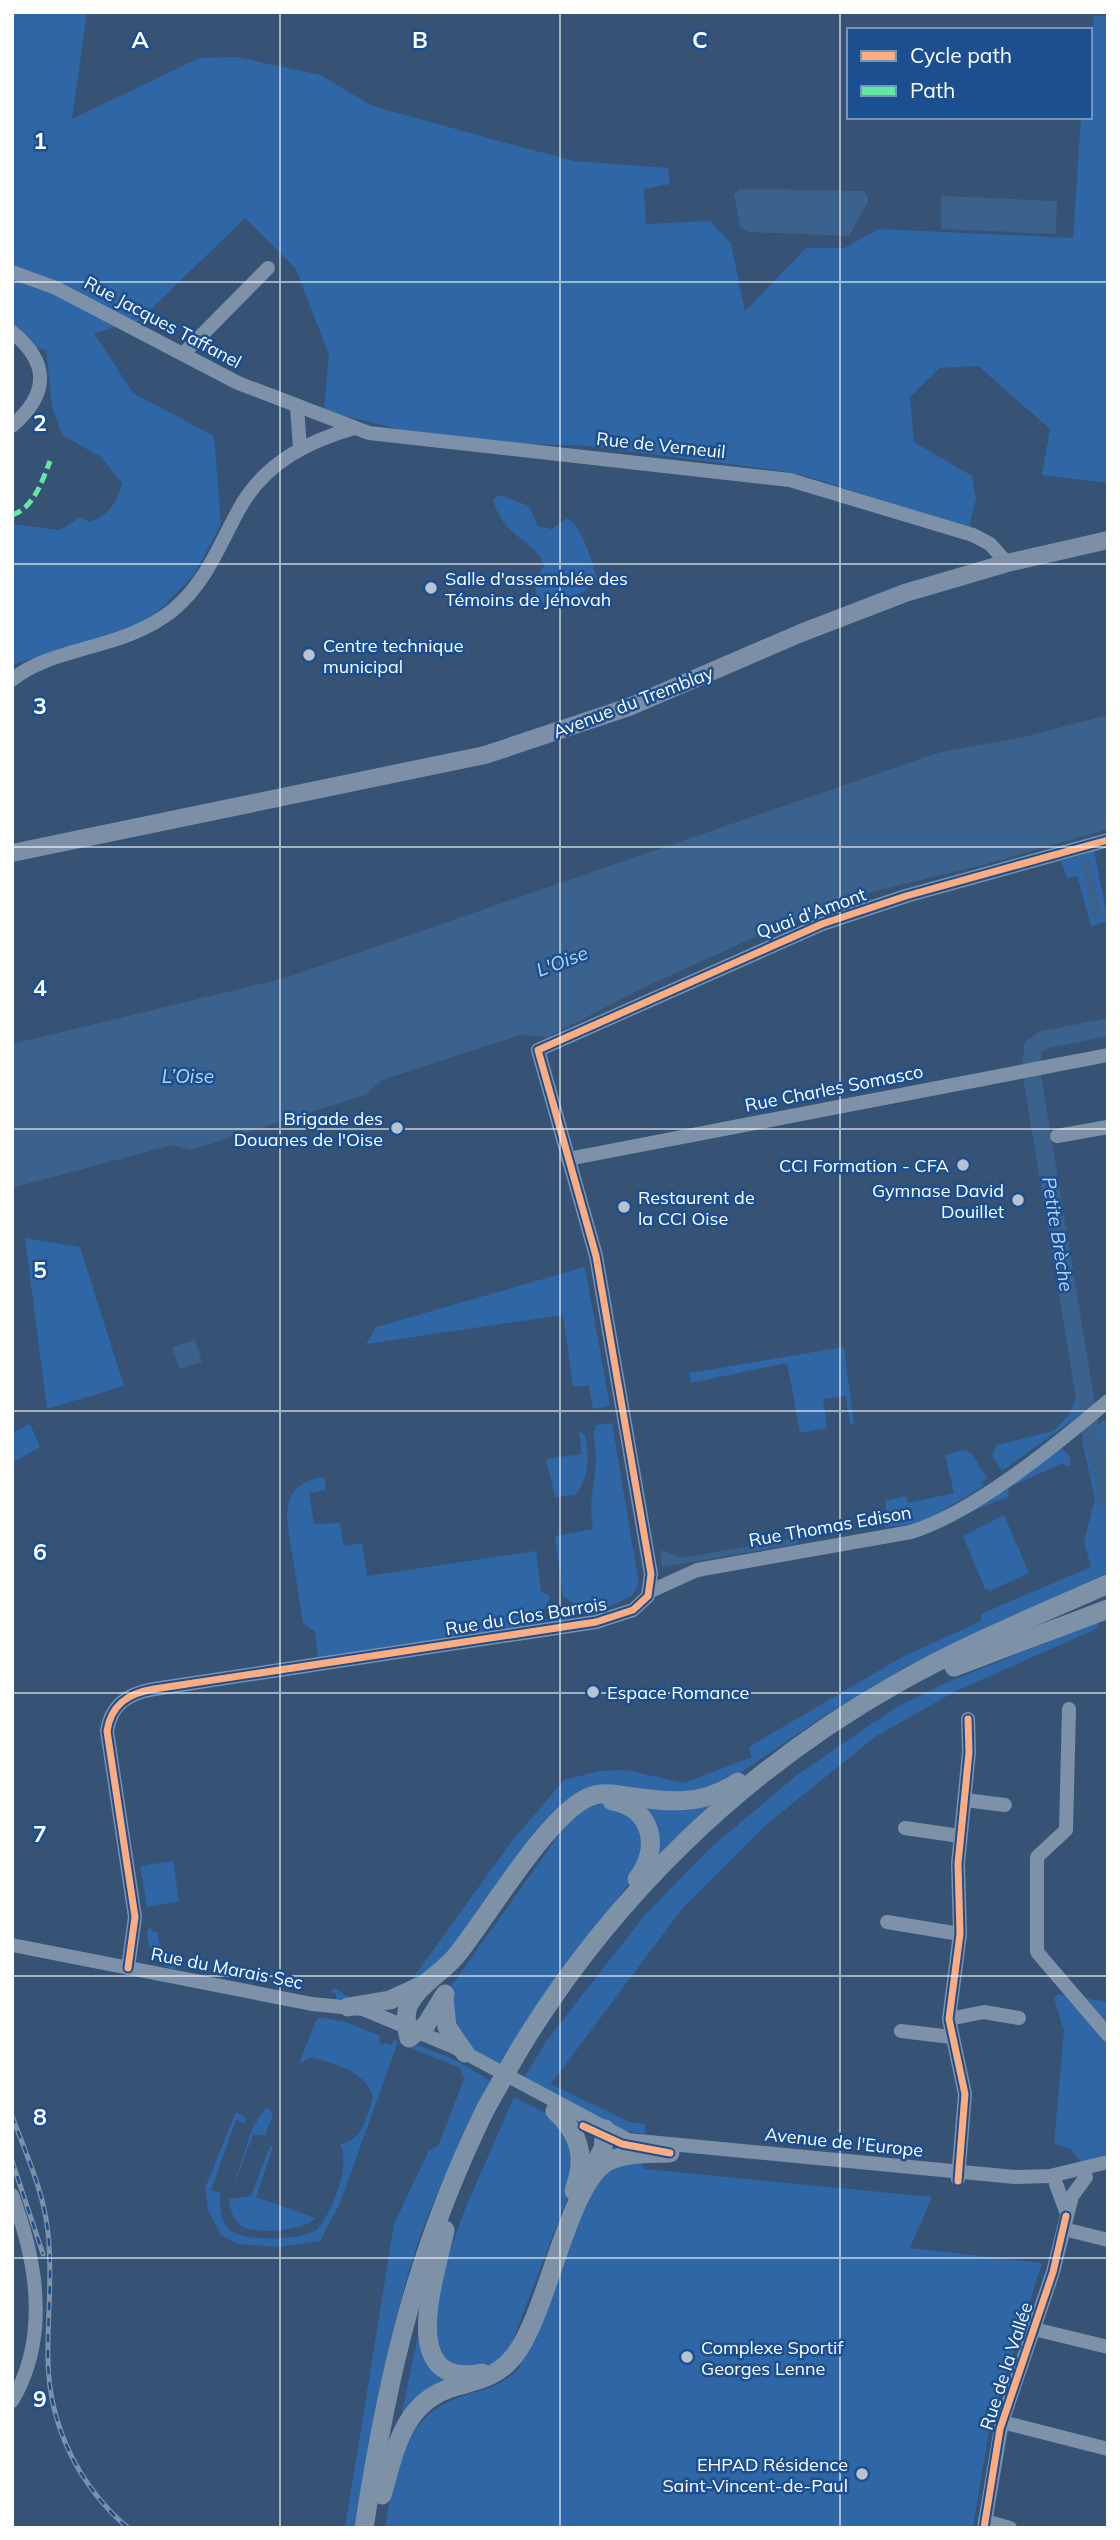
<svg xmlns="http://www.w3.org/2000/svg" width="1120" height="2540" viewBox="0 0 1120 2540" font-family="Mulish,sans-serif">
  <rect width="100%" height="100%" fill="#365274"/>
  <g fill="#2f66a5">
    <path d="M12 12H87L72 119 199 58 236 57 320 75 373 106 506 143 575 161 668 168 670 184 644 189 646 224 710 221 731 244 745 311 806 248H844L879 229 1073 238 1081 117H1090V48L1094 16H1108V483L1042 475 1050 429 978 366 940 368 910 397 914 442 972 476 976 498 969 528 806 476 775 470 588 446 443 440 324 411 329 355 296 269 245 218 139 321 94 333 133 393 214 436 221 524 194 575 160 610 140 624 12 665V524L60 530 80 517 89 522C110 514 116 504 122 483L101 457 62 435 52 406 46 350 12 342Z"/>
    <path d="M500 495 529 506 538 526 551 529 568 518C584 531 591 559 597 579 588 594 554 607 537 602L535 580 544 566C535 536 504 542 493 499Z"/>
    <polygon points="1094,851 1108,921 1091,926 1077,876 1067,878 1061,861"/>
    <polygon points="25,1238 80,1247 124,1386 47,1409"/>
    <polygon points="585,1267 610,1406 593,1409 589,1385 573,1387 563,1315 366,1344 376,1327"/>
    <polygon points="844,1347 854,1425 850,1424 846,1396 823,1399 827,1428 800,1433 787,1363 691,1383 689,1373"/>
    <polygon points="1079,1390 1083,1413 1002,1471 992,1455 997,1445 1053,1431 1069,1415"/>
    <polygon points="1104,1420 1108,1424 1108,1575 907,1666 821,1718 724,1784 677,1793 604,1789 581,1795 562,1808 453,1952 425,1981 404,1992 372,2001 336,1999 336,1994 331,1991 335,1988 350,1998 392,1993 413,1978 512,1841 564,1780 599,1771 626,1770 684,1783 752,1757 749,1747 902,1657 981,1621 981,1614 1091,1567 1084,1542 1095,1499 1082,1440"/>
    <path d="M612 1423 639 1584 632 1596 589 1616 563 1596 555 1536 593 1529C588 1498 595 1487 596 1458 596 1446 591 1437 596 1425Z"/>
    <polygon points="30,1424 40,1447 12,1463 12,1433"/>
    <path d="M579 1431 585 1435C589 1456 590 1478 575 1495L555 1497 546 1459 582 1454Z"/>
    <polygon points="1061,1448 1070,1456 1070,1465 1067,1467 1063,1463 1008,1488 1009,1496 959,1517"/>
    <polygon points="964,1450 971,1453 987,1478 982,1482 984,1486 920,1524 885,1527 882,1518 887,1516 885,1501 906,1496 908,1503 954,1493 945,1455"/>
    <path d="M324 1477 326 1490 309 1493 314 1524 340 1523 344 1546 362 1543 367 1576 536 1551 541 1591 551 1597 535 1624 318 1658 315 1632 303 1623C300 1602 296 1580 293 1558 287 1523 275 1484 324 1477Z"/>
    <polygon points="1004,1515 1029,1573 990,1591 985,1589 963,1536"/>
    <polygon points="1097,1622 1098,1628 954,1692 875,1737 766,1825 682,1909 551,2084 629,2122 645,2124 645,2134 618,2130 522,2081 547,2040 645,1915 709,1849 797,1775 895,1708 943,1684"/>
    <polygon points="716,1800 655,1862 641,1802"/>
    <polygon points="607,1803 644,1826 638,1872 543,1996 502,2072 460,2041 449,1994 452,1985 570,1819 593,1805"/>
    <polygon points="173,1861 179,1901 147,1907 140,1866"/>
    <path d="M151 1927 152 1932 157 1931 162 1956 169 1955 179 1966 175 1970C156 1964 147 1950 147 1931Z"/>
    <polygon points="1057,1994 1108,2002 1108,2154 1082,2163 1070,2149 1054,2144 1064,2031 1054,1998"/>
    <path d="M320 2017 346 2022 380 2036 379 2042 384 2045 385 2042 391 2045 394 2040 398 2042 340 2203 320 2241 278 2247 238 2244 221 2235 208 2210 205 2188 236 2112 245 2117V2123L236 2120 211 2190 220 2193C221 2206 218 2217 229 2229 243 2243 303 2240 318 2229 333 2209 351 2167 340 2144 364 2140 366 2117 373 2097 365 2070 334 2064 311 2057L299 2064 315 2023Z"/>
    <path d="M415 2044 456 2060 492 2082C467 2133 439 2183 420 2237 388 2331 372 2429 358 2528H345L394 2224 429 2150 438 2146 464 2079 460 2068 411 2048Z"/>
    <path d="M514 2097 550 2115 574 2142 572 2186 509 2350C477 2381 460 2373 432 2345L444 2268 465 2209Z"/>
    <polygon points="265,2109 270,2109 273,2115 265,2135 253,2135 232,2190 252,2129"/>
    <path d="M270 2146 273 2147 256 2197 315 2218C305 2231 253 2236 240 2225 233 2219 230 2208 229 2199L251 2196Z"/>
    <path d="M637 2158 645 2169 932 2197 910 2248 1042 2263 990 2425 973 2528H385C395 2475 400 2420 457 2398 485 2387 496 2391 519 2368L585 2199 602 2169Z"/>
    <polygon points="418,2336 453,2375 401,2417"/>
  </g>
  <g fill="#3b618d">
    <polygon points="739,189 864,191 869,200 849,236 748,232 740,227 734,195"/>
    <polygon points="941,196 1057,201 1056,234 941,229"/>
    <polygon points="1108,715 1108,829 983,865 875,891 775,928 647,986 548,1037 520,1035 382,1080 365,1095 191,1150 172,1145 12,1188 12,1044 285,978 937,753 1023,737"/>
    <polygon points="1089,861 1102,916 1093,918 1081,863"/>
    <polygon points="195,1340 202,1362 179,1369 172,1347"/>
    <polygon points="797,1538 798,1544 662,1567 660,1550 682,1558"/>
  </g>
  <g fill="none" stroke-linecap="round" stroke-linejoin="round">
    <polyline stroke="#3b618d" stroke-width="2.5" points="1092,1436 1108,1423"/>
    <polyline stroke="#3b618d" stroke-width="18" points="1103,1496 1105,1483 1090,1428 1031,1070 1033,1047 1043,1040 1108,1027"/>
    <g stroke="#7d92a8" stroke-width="14">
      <polyline points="12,272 56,288 238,383 369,433 790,480 973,535 990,544 1007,563"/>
      <path d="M12 332C50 363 49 394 12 426"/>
      <polyline points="183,354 268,268"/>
      <polyline points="297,407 300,448"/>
      <path d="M12 680C52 646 124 650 173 610 208 581 220 542 242 504 267 462 309 441 354 428"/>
      <polyline points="1057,1136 1108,1127"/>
      <polyline points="568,1159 1108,1055"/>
      <path d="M651 1591 697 1570 911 1532C975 1512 1056 1445 1108 1401"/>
      <polyline points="1069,1709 1066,1830 1037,1857 1037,1952 1108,2035"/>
      <polyline points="965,1800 1005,1805"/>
      <polyline points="905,1828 960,1836"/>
      <polyline points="887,1922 960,1934"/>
      <polyline points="12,1945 312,2004 363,2009 454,2047 628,2140 1015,2177 1050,2176 1108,2162"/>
      <path d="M128 1968 135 1917 107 1731C111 1704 129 1693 154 1689L596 1622 633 1610 648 1596 651 1574 596 1256 538 1050 822 924 906 896 1108 840"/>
      <polyline points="949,2019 984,2012 1019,2018"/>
      <polyline points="901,2031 951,2037"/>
      <polyline points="958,2179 965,2094 949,2019 960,1934 958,1864 969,1752 968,1719"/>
      <polyline points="1056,2184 1066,2211"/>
      <path d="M12 2195C37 2261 50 2337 12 2401"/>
      <polyline points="1064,2229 1108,2240"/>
      <polyline points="1034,2329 1108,2347"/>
      <polyline points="1002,2422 1108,2449"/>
      <polyline points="985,2521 1010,2528"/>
      <polyline points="984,2528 1002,2422 1053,2272 1072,2196 1086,2177"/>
    </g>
    <polyline stroke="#7d8ea7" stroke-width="18" points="12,853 485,755 629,707 801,633 905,593 1007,563 1108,540"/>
    <g stroke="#7e92a7" stroke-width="19">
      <polyline points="954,1667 1108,1609"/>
      <path d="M612 1801C653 1808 661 1849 637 1879"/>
      <path d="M445 1994 426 2025 409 2038C406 2026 404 2011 411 2001 421 1983 443 1972 456 1956 487 1918 548 1814 589 1797 601 1792 613 1794 626 1796 668 1802 701 1807 738 1782"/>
      <polyline points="444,1998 447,2027 465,2053"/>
      <polyline points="348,2007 390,2000 421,1986"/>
      <path d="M519 2050C611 1898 742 1771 896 1684 964 1645 1036 1616 1108 1584"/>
      <path d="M555 2111C581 2135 586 2158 574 2191"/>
      <polyline points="591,2170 603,2149 605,2129"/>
      <path d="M445 2230C437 2272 394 2390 482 2373"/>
      <path d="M382 2495C395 2451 403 2401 454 2387 477 2380 498 2377 514 2356 548 2314 567 2185 607 2162 625 2152 650 2154 670 2153"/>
      <path d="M364 2528C388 2372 416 2251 486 2108"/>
    </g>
    <defs>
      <g id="rail">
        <path d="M12 2116C26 2154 44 2192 48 2233 53 2276 47 2318 48 2360 49 2426 79 2486 128 2528"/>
        <polyline points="12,2161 43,2254"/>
      </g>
    </defs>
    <use href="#rail" stroke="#7e92a7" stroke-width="5"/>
    <use href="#rail" stroke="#1b4f8f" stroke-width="2.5" stroke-dasharray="8" stroke-linecap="butt"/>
    <polyline stroke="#7e92a7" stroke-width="19" points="486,2108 519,2050"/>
    <path stroke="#66e7a1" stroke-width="5" stroke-dasharray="10 5" stroke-linecap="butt" d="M12 515C34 508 42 481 50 461"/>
    <defs>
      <g id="cycleway">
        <path d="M128 1968 135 1917 107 1731C111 1704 129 1693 154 1689L596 1622 633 1610 648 1596 651 1574 596 1256 538 1050 822 924 906 896 1108 840"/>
        <polyline points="583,2126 622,2144 670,2153"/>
        <polyline points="958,2181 965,2094 949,2019 960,1934 958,1864 969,1752 968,1719"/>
        <polyline points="984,2528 1000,2429 1053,2272 1066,2216"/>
      </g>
    </defs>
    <use href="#cycleway" stroke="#1b4f8f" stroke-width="11"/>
    <use href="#cycleway" stroke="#ffac80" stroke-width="7"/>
  </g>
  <path fill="none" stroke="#fff" stroke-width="2" stroke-opacity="0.55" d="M280 12V2528M560 12V2528M840 12V2528M12 282H1108M12 564H1108M12 847H1108M12 1129H1108M12 1411H1108M12 1693H1108M12 1976H1108M12 2258H1108"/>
  <g fill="#b9c2ce" stroke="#1b4f8f" stroke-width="2.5">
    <circle cx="431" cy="588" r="7"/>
    <circle cx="309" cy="655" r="7"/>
    <circle cx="397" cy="1128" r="7"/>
    <circle cx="963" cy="1165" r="7"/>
    <circle cx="1018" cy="1200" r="7"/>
    <circle cx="624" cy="1207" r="7"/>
    <circle cx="593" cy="1692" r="7"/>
    <circle cx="687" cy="2357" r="7"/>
    <circle cx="862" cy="2474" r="7"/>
  </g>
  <g text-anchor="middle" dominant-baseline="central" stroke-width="5" stroke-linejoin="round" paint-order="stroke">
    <g font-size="18" fill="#fff" stroke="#1b4f8f">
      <text transform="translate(163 322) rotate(28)">Rue Jacques Taffanel</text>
      <text transform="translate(661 445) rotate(6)">Rue de Verneuil</text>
      <text transform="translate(633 702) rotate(-21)">Avenue du Tremblay</text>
      <text transform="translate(811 913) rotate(-20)">Quai d'Amont</text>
      <text transform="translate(834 1088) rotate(-11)">Rue Charles Somasco</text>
      <text transform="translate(830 1526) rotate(-10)">Rue Thomas Edison</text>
      <text transform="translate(526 1616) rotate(-9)">Rue du Clos Barrois</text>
      <text transform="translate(227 1968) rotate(11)">Rue du Marais Sec</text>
      <text transform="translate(844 2142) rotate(6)">Avenue de l'Europe</text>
      <text transform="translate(1006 2366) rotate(-72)">Rue de la Vallée</text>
    </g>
    <g font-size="18" fill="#fff" stroke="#1b4f8f" text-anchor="start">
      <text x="445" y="578">Salle d'assemblée des<tspan x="445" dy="21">Témoins de Jéhovah</tspan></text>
      <text x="323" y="645">Centre technique<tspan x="323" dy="21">municipal</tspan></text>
      <text x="383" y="1118" text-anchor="end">Brigade des<tspan x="383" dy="21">Douanes de l'Oise</tspan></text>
      <text x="949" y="1165" text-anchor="end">CCI Formation - CFA</text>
      <text x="1004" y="1190" text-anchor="end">Gymnase David<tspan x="1004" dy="21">Douillet</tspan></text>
      <text x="638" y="1197">Restaurent de<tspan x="638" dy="21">la CCI Oise</tspan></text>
      <text x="607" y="1692">Espace Romance</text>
      <text x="701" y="2347">Complexe Sportif<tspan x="701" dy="21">Georges Lenne</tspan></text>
      <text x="848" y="2464" text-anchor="end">EHPAD Résidence<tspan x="848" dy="21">Saint-Vincent-de-Paul</tspan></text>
    </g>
    <g font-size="19" font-style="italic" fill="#b5d3f5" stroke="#1b4f8f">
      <text transform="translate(562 961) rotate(-21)">L'Oise</text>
      <text x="188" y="1076">L’Oise</text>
      <text transform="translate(1058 1234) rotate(81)">Petite Brèche</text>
    </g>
  </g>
  <g font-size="23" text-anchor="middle" font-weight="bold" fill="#fff" stroke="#1b4f8f" stroke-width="5" stroke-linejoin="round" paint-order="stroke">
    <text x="140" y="48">A</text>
    <text x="420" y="48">B</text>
    <text x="700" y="48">C</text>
    <text x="40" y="149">1</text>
    <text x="40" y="431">2</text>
    <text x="40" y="714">3</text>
    <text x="40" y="996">4</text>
    <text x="40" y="1278">5</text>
    <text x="40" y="1560">6</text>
    <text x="40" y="1842">7</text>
    <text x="40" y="2125">8</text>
    <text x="40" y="2407">9</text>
  </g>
  <rect width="1120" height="2540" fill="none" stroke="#ffffff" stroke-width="28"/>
  <rect x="847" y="28" width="245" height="91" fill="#1b4f8f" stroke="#7695bc" stroke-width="2"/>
  <rect x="861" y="51" width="35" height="10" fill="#ffac80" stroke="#7695bc" stroke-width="2"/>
  <text x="910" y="63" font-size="21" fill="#ffffff">Cycle path</text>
  <rect x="861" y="86" width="35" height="10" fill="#66e7a1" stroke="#7695bc" stroke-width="2"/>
  <text x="910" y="98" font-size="21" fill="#ffffff">Path</text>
</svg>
